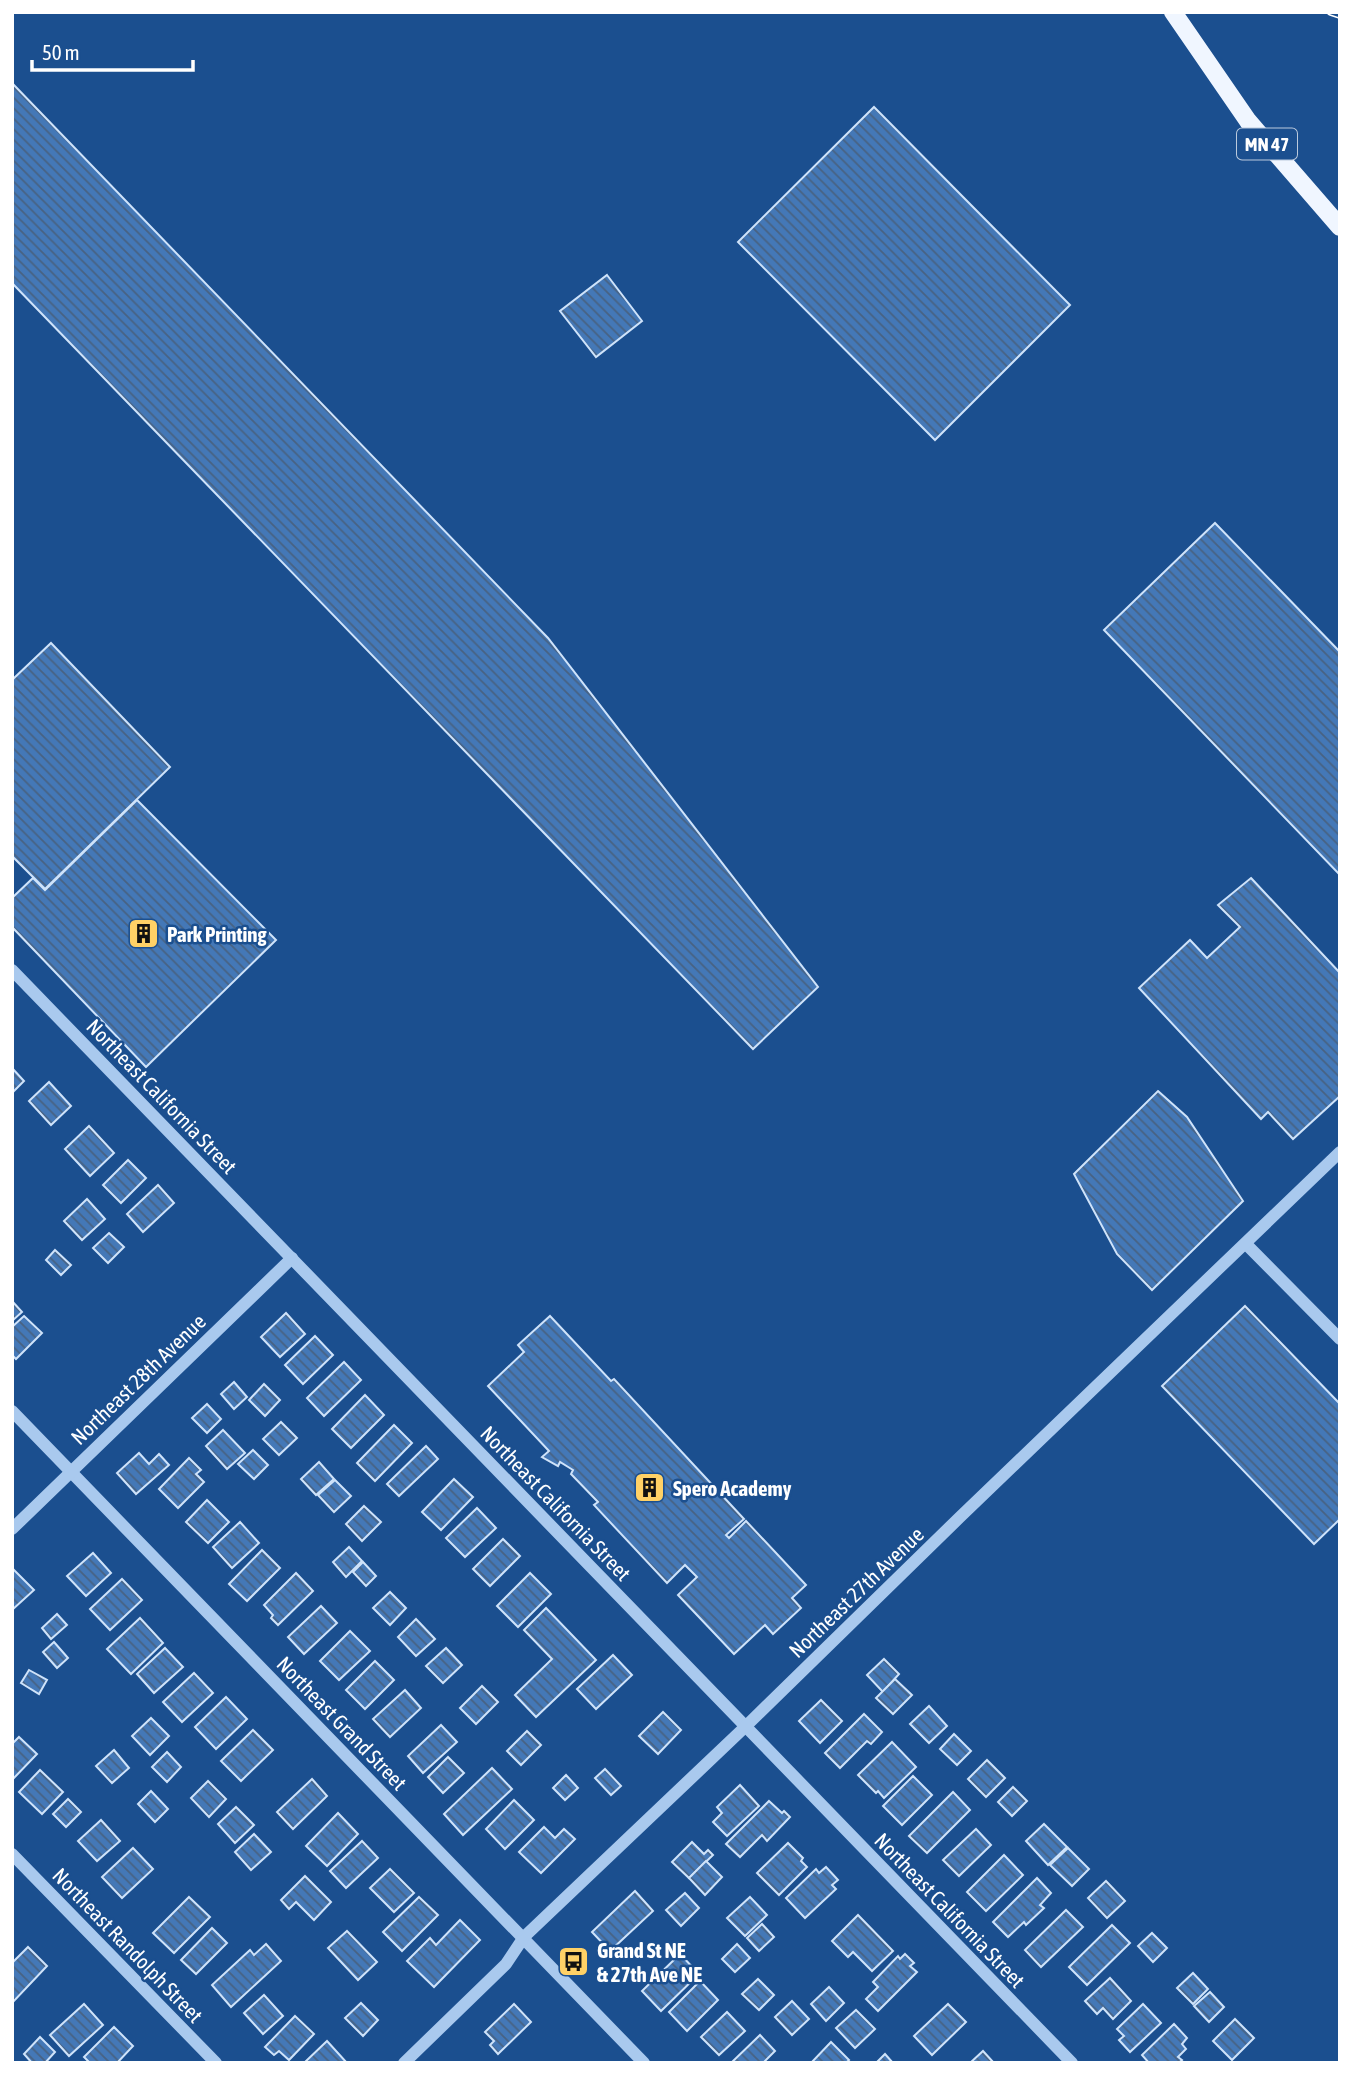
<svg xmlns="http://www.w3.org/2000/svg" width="1352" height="2075" viewBox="0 0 1352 2075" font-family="'Asap Condensed',sans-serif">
  <defs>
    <pattern id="building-back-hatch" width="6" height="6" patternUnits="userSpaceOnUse" patternTransform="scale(1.75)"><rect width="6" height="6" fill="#4478b7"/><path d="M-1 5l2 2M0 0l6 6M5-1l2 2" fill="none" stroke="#486282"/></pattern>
  </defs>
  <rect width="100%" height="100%" fill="#1b4f8f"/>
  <g fill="url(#building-back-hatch)" stroke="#cfe3fa" stroke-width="2">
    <polygon points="12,83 548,638 818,987 753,1049 12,283"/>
    <polygon points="874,107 1070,305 935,440 738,242"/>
    <polygon points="607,275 642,321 596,357 560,311"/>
    <polygon points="1215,523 1340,652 1340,875 1104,630"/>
    <polygon points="51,643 170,767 45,889 12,856 12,680"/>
    <polygon points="137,800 276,940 146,1067 12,927 12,898 33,878 45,890"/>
    <polygon points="1251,878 1340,973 1340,1096 1293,1139 1268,1112 1261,1119 1139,988 1190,940 1207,958 1240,927 1218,905"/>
    <polygon points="12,1068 24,1081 12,1093"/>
    <polygon points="49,1082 71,1106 51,1125 29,1101"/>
    <polygon points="1158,1091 1187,1117 1243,1201 1152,1290 1117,1254 1074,1174"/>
    <polygon points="89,1126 114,1153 90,1176 65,1149"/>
    <polygon points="128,1160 146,1178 121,1203 103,1185"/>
    <polygon points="158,1185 174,1203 143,1232 127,1214"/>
    <polygon points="87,1199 105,1219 82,1240 64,1221"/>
    <polygon points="109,1233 124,1247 108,1263 93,1248"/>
    <polygon points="55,1250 71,1265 61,1275 46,1260"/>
    <polygon points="12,1301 22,1312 12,1321"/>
    <polygon points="1245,1306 1340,1404 1340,1519 1314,1544 1162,1386"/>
    <polygon points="286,1313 305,1334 280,1357 261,1337"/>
    <polygon points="24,1316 42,1333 16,1359 12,1355 12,1327"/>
    <polygon points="550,1316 611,1381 614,1379 744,1519 726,1535 729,1538 746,1521 806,1585 792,1598 801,1608 773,1634 765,1625 734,1654 678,1595 697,1577 685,1565 667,1583 594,1505 598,1502 571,1474 573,1470 560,1462 558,1466 542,1457 549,1451 488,1386 524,1352 518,1345"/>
    <polygon points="315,1336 333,1355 303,1384 285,1365"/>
    <polygon points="344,1362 361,1380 324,1416 307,1398"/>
    <polygon points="234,1382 247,1397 234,1409 221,1394"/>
    <polygon points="264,1384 280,1400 265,1416 249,1400"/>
    <polygon points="365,1395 384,1415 351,1448 332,1429"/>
    <polygon points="207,1404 221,1419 207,1433 192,1418"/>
    <polygon points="281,1422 297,1438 279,1455 263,1439"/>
    <polygon points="394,1425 412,1443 375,1481 357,1463"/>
    <polygon points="223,1430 245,1453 227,1469 206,1446"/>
    <polygon points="426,1446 438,1459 399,1496 387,1484"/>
    <polygon points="253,1450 268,1465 254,1479 238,1464"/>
    <polygon points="139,1453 149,1464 159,1454 169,1465 136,1494 117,1473"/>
    <polygon points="189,1458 201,1470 196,1474 204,1482 178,1508 159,1489"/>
    <polygon points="319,1462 334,1479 316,1495 301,1479"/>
    <polygon points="454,1479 473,1497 441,1530 422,1512"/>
    <polygon points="335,1480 351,1496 334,1512 318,1495"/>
    <polygon points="207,1500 229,1522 208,1543 186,1522"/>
    <polygon points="364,1506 381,1522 362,1541 346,1524"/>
    <polygon points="477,1508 496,1528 465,1557 446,1538"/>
    <polygon points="240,1522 259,1543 232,1568 213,1547"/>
    <polygon points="503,1539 520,1556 490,1586 473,1569"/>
    <polygon points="349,1547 362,1561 346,1577 333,1562"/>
    <polygon points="262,1550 280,1568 247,1601 229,1584"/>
    <polygon points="93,1553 111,1573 86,1596 67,1576"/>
    <polygon points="363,1562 376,1576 366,1586 353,1572"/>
    <polygon points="14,1570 34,1590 12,1610 12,1572"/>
    <polygon points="296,1573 313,1591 278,1625 271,1618 273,1615 264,1605"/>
    <polygon points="530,1573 551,1594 518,1627 497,1606"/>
    <polygon points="122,1579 142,1600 110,1630 90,1609"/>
    <polygon points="390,1592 406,1608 390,1625 373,1608"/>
    <polygon points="321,1606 337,1623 304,1654 288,1637"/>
    <polygon points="546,1608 596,1660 536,1717 515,1695 552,1659 524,1630"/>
    <polygon points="57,1614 67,1625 51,1639 42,1628"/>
    <polygon points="140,1618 163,1643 131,1674 107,1649"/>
    <polygon points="416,1619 435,1639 416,1656 398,1637"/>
    <polygon points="350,1631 370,1651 339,1680 320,1661"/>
    <polygon points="54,1642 68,1658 57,1668 43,1652"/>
    <polygon points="165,1648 183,1667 154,1693 137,1674"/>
    <polygon points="446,1648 462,1665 443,1683 426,1666"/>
    <polygon points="613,1655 632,1675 596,1709 577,1689"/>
    <polygon points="884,1659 899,1674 883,1692 867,1675"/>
    <polygon points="375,1661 394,1680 365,1709 346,1690"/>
    <polygon points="29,1670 47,1680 39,1694 21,1683"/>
    <polygon points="194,1673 213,1693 182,1722 163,1702"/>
    <polygon points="895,1679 912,1695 893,1714 876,1698"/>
    <polygon points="482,1686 498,1702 476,1724 460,1708"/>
    <polygon points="405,1690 421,1708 390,1737 373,1719"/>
    <polygon points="226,1697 247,1719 216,1749 195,1727"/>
    <polygon points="821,1700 842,1721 820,1743 799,1721"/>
    <polygon points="929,1706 947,1726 929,1743 910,1724"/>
    <polygon points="663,1712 681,1730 658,1754 639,1736"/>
    <polygon points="864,1714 882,1732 871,1744 867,1741 840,1768 825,1753"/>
    <polygon points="151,1718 169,1736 150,1755 132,1736"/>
    <polygon points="441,1725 457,1742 423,1773 408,1756"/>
    <polygon points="253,1730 273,1750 241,1781 221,1761"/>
    <polygon points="527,1731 541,1745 521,1765 507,1751"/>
    <polygon points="954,1734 971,1751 957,1765 940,1749"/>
    <polygon points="19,1737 37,1754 12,1780 12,1744"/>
    <polygon points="892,1742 916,1767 884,1798 878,1791 876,1793 858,1775"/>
    <polygon points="114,1750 129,1768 112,1783 96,1766"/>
    <polygon points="167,1752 181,1767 167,1782 152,1767"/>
    <polygon points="448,1757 464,1773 443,1793 428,1777"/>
    <polygon points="987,1760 1005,1778 986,1797 968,1779"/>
    <polygon points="492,1768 512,1789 463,1835 444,1814"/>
    <polygon points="605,1769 621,1786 611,1795 595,1778"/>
    <polygon points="40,1770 63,1792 42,1814 19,1792"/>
    <polygon points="566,1775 578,1788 565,1800 553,1788"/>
    <polygon points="913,1776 932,1795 902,1825 883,1806"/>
    <polygon points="312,1779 327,1796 293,1829 277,1812"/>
    <polygon points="208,1781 226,1799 209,1817 191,1798"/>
    <polygon points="740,1785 759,1806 727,1836 713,1822 722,1813 717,1807"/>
    <polygon points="1013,1787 1027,1801 1012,1816 998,1802"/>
    <polygon points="151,1791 168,1809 155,1822 138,1804"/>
    <polygon points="953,1792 970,1810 927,1853 909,1836"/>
    <polygon points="68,1799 81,1812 66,1827 53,1814"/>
    <polygon points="514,1800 534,1820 505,1849 486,1829"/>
    <polygon points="769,1801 782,1813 784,1811 790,1817 767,1841 762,1835 740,1857 726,1844"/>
    <polygon points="236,1807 254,1825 235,1843 218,1824"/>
    <polygon points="338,1813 358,1834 327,1866 306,1846"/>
    <polygon points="101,1820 120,1841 97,1861 78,1841"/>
    <polygon points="1044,1824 1067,1847 1048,1865 1026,1841"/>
    <polygon points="544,1827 555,1838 564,1829 575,1839 541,1873 519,1852"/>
    <polygon points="976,1829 991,1845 959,1876 943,1860"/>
    <polygon points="254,1834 271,1852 251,1870 235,1852"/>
    <polygon points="362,1841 378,1858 346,1888 330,1871"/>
    <polygon points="692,1842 704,1854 708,1850 713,1855 689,1878 672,1862"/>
    <polygon points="788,1843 803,1858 801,1861 807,1867 779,1895 757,1873"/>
    <polygon points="133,1848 153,1869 122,1898 102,1877"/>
    <polygon points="1068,1848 1089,1869 1072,1886 1050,1865"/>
    <polygon points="1004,1855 1023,1875 986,1911 967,1892"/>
    <polygon points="706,1861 722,1877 705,1895 689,1878"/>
    <polygon points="826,1867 838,1880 832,1885 836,1889 805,1918 786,1898 816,1869 819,1873"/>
    <polygon points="390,1869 414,1893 394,1912 370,1888"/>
    <polygon points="305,1876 331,1902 314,1920 296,1902 289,1909 281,1900"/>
    <polygon points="1037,1878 1051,1893 1040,1905 1044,1908 1026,1925 1024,1922 1008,1937 993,1922"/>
    <polygon points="1106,1881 1125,1901 1107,1918 1088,1898"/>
    <polygon points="635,1891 653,1911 610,1951 592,1932"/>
    <polygon points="685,1893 699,1908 681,1926 666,1910"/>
    <polygon points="189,1897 210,1917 174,1953 153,1933"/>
    <polygon points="419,1897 438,1915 402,1951 383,1932"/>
    <polygon points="750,1897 767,1915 745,1936 727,1918"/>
    <polygon points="1066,1910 1083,1927 1041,1967 1025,1950"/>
    <polygon points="858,1915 893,1951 872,1971 853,1952 848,1957 832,1941"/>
    <polygon points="460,1920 480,1940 434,1987 407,1961 430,1938 436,1945"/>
    <polygon points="762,1924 774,1937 759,1951 747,1938"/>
    <polygon points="1112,1925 1130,1943 1087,1985 1069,1967"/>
    <polygon points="212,1928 227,1943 196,1974 181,1960"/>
    <polygon points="347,1931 377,1962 358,1980 328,1948"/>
    <polygon points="1152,1933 1167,1948 1153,1962 1138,1946"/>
    <polygon points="266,1944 281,1961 231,2007 212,1985 250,1950 254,1955"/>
    <polygon points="737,1944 750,1958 735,1972 722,1959"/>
    <polygon points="28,1947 47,1966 12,2003 12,1963"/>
    <polygon points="680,1954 699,1974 661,2011 642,1991"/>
    <polygon points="905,1954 914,1963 910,1966 917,1972 878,2011 866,1999 878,1987 873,1982 898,1956 900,1959"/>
    <polygon points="1193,1973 1208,1989 1193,2004 1177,1988"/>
    <polygon points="1110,1978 1131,2001 1113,2019 1103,2008 1097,2014 1085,2001"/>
    <polygon points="758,1979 774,1995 759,2010 742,1994"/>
    <polygon points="700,1981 718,2000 687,2031 669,2012"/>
    <polygon points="829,1987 844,2003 826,2021 811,2004"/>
    <polygon points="1210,1992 1224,2007 1209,2022 1194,2006"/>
    <polygon points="264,1995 283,2016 263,2034 244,2013"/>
    <polygon points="792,2001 809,2019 792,2035 775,2017"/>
    <polygon points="361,2003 378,2020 363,2036 345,2018"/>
    <polygon points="84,2004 103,2025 69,2056 50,2035"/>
    <polygon points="514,2004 531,2022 498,2054 490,2045 494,2041 485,2032"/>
    <polygon points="948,2004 966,2022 932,2055 914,2036"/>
    <polygon points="1143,2004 1161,2023 1130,2052 1119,2040 1124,2036 1117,2029"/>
    <polygon points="856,2010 875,2029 855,2048 836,2028"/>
    <polygon points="727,2012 745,2031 719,2055 701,2037"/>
    <polygon points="295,2016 314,2034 289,2060 279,2051 274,2055 265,2047"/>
    <polygon points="1235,2019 1254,2038 1232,2060 1213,2041"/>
    <polygon points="1174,2024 1187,2038 1182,2044 1186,2049 1178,2057 1182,2060 1179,2063 1149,2063 1142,2055"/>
    <polygon points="114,2027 133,2046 117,2063 90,2063 84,2057"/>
    <polygon points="760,2035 775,2051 763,2063 731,2063"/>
    <polygon points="40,2037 55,2052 45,2063 32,2063 24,2054"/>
    <polygon points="327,2041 347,2063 304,2063"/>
    <polygon points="831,2042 849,2060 846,2063 811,2063"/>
    <polygon points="983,2051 994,2063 970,2063"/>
    <polygon points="885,2054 893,2063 876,2063"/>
  </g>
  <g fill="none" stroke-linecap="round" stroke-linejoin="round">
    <g stroke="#a9c9ee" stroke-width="12">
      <polyline points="12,970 1072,2063"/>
      <polyline points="1246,1244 1340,1339"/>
      <polyline points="12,1411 644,2063"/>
      <polyline points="12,1529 292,1258"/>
      <polyline points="12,1854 216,2063"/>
      <polyline points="404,2063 506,1964 524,1937 745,1727 960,1517 1340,1152"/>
    </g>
    <polyline stroke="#f0f6ff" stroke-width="18" points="1173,12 1248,121 1340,227"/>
    <defs>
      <polyline id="rail" points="1331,12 1340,15"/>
    </defs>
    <use href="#rail" stroke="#fff" stroke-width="8"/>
    <use href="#rail" stroke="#1b4f8f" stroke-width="5" stroke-dasharray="16" stroke-linecap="butt"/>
  </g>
  <defs>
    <symbol id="building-square" viewBox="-11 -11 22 22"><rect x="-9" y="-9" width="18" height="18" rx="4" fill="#ffd166" stroke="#1b4f8f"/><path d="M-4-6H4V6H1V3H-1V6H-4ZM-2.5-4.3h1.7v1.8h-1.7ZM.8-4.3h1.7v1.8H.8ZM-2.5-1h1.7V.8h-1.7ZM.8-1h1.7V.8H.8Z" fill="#111"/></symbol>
    <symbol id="bus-square" viewBox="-11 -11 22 22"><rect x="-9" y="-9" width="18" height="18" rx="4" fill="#ffd166" stroke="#1b4f8f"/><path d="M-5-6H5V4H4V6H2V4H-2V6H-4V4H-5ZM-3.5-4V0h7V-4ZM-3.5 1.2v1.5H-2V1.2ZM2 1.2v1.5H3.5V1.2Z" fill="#111"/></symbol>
  </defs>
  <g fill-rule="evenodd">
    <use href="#building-square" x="126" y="916" width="35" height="35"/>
    <use href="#building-square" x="632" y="1470" width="35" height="35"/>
    <use href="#bus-square" x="556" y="1944" width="35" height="35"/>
  </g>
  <g text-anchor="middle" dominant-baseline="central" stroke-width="5" stroke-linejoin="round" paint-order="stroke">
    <rect fill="#1b4f8f" stroke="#bbcadd" stroke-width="2" x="1237" y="128.5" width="60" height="31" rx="5"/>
    <g font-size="19" font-weight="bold" fill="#fff">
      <text x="1267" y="144">MN 47</text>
    </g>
    <g font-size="21" font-weight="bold" fill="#fff" stroke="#1b4f8f" text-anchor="start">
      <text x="167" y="934">Park Printing</text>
      <text x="673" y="1488">Spero Academy</text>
      <text x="597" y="1950">Grand St NE<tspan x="597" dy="24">&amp; 27th Ave NE</tspan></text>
    </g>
    <g font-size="21" fill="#fff" stroke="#1b4f8f">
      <text transform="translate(162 1096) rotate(46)">Northeast California Street</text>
      <text transform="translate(138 1379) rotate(-44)">Northeast 28th Avenue</text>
      <text transform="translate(556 1503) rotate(46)">Northeast California Street</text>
      <text transform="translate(856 1592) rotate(-44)">Northeast 27th Avenue</text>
      <text transform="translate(342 1723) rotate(46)">Northeast Grand Street</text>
      <text transform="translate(950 1910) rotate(46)">Northeast California Street</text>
      <text transform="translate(128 1945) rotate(46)">Northeast Randolph Street</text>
    </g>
  </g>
  <rect width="1352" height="2075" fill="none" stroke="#ffffff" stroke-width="28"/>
  <path d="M32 60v10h161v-10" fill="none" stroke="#ffffff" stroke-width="3.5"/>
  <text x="42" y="60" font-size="21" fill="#ffffff" stroke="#1b4f8f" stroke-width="5" paint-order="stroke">50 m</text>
</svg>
